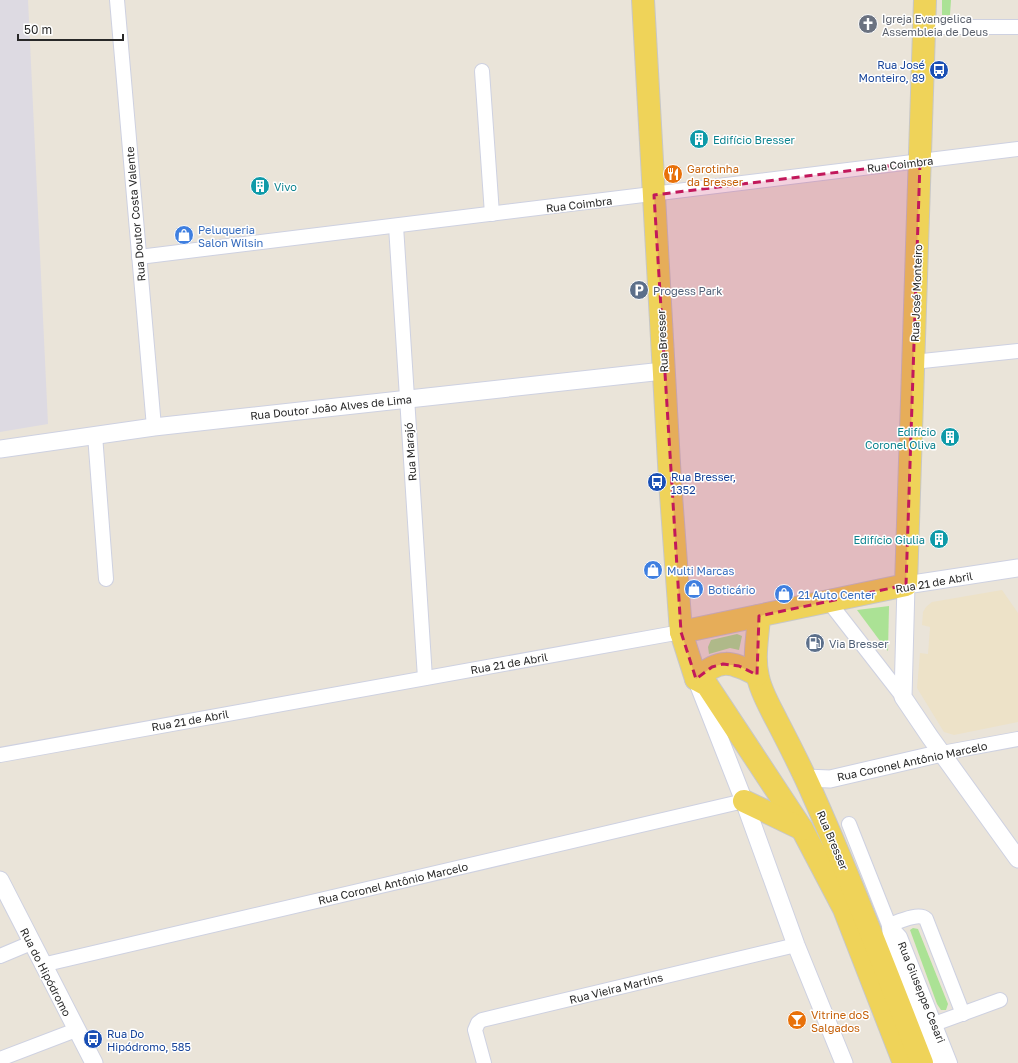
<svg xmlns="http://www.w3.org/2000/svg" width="1018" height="1063" viewBox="0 0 1018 1063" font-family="'Golos Text',sans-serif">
  <rect width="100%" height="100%" fill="#eae4d9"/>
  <polygon fill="#dddae2" points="0,0 28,0 48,424 0,432"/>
  <polygon fill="#ede2c8" points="1002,590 1018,613 1018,722 954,735 944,732 917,688 920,653 928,654 930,627 922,625 923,612 926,607 932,602"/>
  <g fill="#abe295">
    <polygon points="942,0 951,0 950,15 942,15"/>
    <polygon points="889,606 888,651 886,649 857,610"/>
    <polygon points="737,634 742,636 739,650 730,648 709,654 708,647 711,640"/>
    <polygon points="913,928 918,929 948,1004 946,1010 941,1010 937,1004 910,930"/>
  </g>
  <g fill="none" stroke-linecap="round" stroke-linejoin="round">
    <defs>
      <g id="minor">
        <polyline points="117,0 154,427"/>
        <polyline points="924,27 1018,27"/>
        <polyline points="482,71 492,214"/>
        <polyline points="396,226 425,678"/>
        <polyline points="139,257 1018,149"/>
        <polyline points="913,362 1018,351"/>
        <polyline points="95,435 106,579"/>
        <polyline points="829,602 903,697"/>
        <polyline points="942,753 1018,739"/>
        <polyline points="0,755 681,632"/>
        <polyline points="849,824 889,925 900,937 950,1063"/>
        <polyline points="889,925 890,941 938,1063"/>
        <path d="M889 925C898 922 919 912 926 919L963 1014"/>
        <polyline points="0,956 31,943"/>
        <polyline points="42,965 744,801"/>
        <polyline points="926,1027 1000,1000"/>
        <polyline points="0,1059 76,1030"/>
        <polyline points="484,1063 475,1030 478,1023 482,1020 796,945"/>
      </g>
      <g id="tertiary">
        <polyline points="0,449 154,427 663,371"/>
        <polyline points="1018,568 906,585 903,697 930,737 1018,859"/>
        <polyline points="697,681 744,801 796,945 844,1063"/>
        <polyline points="805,778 830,779 942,753"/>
        <polyline points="0,880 94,1063"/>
      </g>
      <g id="primary">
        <polyline points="643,0 670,481 681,632 696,679 707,685 802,829 844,909 904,1063"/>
        <path d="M759 616C758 635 753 658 758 677 761 692 770 707 777 721 790 746 803 771 814 797 853 884 887 974 922 1063"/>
        <polyline points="681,632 906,585 925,0"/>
        <path d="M696 679C721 658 730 661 757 675"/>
        <polyline points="744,801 802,829"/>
      </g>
    </defs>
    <use href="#minor" stroke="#ced1e1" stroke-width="16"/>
    <use href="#tertiary" stroke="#ced1e1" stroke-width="19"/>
    <use href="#primary" stroke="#c7c7c7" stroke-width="24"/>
    <use href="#minor" stroke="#fff" stroke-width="14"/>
    <use href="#tertiary" stroke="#fff" stroke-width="17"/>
    <use href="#primary" stroke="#efd359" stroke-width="22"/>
  </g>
  <path fill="#c2185b" fill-opacity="0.2" stroke="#c2185b" stroke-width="3" stroke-dasharray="8 5" stroke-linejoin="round" d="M920 162 906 585 759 616 757 675 739 666 723 664 712 667 696 679 681 632 654 195Z"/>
  <defs>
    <symbol id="church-disc" viewBox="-11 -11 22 22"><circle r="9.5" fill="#6b7280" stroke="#fff"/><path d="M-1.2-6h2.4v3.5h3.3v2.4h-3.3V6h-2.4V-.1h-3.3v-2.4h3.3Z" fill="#fff"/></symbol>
    <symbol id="bus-disc" viewBox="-11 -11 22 22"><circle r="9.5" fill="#1a4fb4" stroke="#fff"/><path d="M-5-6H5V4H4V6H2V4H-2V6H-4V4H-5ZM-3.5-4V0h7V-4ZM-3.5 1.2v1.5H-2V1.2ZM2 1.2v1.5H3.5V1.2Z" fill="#fff"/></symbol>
    <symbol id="building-disc" viewBox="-11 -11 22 22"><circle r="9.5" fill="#0f9aa8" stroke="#fff"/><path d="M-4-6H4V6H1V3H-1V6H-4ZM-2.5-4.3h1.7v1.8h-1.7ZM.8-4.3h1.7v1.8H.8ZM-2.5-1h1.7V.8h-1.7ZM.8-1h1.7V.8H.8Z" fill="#fff"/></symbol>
    <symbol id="restaurant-disc" viewBox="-11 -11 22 22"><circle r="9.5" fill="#e8710a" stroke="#fff"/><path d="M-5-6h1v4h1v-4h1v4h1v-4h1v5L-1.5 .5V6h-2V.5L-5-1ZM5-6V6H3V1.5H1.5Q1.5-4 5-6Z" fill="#fff"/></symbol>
    <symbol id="shop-disc" viewBox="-11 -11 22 22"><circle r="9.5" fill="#3f7fe0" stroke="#fff"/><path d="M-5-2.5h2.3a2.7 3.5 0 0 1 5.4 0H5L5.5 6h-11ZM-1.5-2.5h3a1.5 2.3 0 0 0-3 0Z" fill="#fff"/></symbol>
    <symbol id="parking-disc" viewBox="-11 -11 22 22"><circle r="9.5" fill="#5c6f8a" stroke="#fff"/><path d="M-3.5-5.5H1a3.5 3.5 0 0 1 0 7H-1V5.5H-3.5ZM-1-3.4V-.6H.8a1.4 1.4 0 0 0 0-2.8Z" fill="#fff"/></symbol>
    <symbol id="fuel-disc" viewBox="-11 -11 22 22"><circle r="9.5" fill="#5c6f8a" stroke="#fff"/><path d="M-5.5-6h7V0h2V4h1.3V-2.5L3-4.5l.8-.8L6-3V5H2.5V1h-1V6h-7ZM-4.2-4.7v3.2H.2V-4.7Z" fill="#fff"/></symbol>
    <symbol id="bar-disc" viewBox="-11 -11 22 22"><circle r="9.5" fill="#e8710a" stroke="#fff"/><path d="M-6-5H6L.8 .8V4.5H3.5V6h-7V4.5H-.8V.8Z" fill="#fff"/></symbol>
  </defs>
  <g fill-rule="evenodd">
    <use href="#church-disc" x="857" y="13" width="22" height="22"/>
    <use href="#bus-disc" x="928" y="59" width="22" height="22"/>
    <use href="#building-disc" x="688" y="128" width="22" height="22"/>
    <use href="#restaurant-disc" x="662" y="163" width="22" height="22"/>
    <use href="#building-disc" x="249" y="175" width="22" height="22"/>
    <use href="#shop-disc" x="173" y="224" width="22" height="22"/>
    <use href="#parking-disc" x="628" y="279" width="22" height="22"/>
    <use href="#building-disc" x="939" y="426" width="22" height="22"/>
    <use href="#bus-disc" x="646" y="471" width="22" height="22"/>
    <use href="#building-disc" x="928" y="528" width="22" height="22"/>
    <use href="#shop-disc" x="642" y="559" width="22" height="22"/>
    <use href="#shop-disc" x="683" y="578" width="22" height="22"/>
    <use href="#shop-disc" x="773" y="583" width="22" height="22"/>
    <use href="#fuel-disc" x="804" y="632" width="22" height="22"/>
    <use href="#bar-disc" x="786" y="1009" width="22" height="22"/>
    <use href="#bus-disc" x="82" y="1028" width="22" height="22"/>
  </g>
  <g text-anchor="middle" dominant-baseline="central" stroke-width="3" stroke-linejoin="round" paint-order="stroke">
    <g font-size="11" fill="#5b616d" stroke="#fff" text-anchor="start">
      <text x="882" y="18">Igreja Evangelica<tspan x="882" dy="13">Assembleia de Deus</tspan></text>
    </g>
    <g font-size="11" fill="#164399" stroke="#fff" text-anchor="start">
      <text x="925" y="64" text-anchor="end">Rua José<tspan x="925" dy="13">Monteiro, 89</tspan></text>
      <text x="671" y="476">Rua Bresser,<tspan x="671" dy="13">1352</tspan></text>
      <text x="107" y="1033">Rua Do<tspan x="107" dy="13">Hipódromo, 585</tspan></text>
    </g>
    <g font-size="11" fill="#0d838f" stroke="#fff" text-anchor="start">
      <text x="713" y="139">Edifício Bresser</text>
      <text x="274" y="186">Vivo</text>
      <text x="936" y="431" text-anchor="end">Edifício<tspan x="936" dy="13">Coronel Oliva</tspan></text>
      <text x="925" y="539" text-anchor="end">Edifício Giulia</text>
    </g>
    <g font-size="11" fill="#282828" stroke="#fff">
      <text transform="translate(900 164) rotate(-7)">Rua Coimbra</text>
      <text transform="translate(579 204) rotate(-7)">Rua Coimbra</text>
      <text transform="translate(135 214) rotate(-95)">Rua Doutor Costa Valente</text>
      <text transform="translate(916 293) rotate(-88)">Rua José Monteiro</text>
      <text transform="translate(662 341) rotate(-93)">Rua Bresser</text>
      <text transform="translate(331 407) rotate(-6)">Rua Doutor João Alves de Lima</text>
      <text transform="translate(410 452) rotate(-94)">Rua Marajó</text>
      <text transform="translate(934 582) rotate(-10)">Rua 21 de Abril</text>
      <text transform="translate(509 663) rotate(-10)">Rua 21 de Abril</text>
      <text transform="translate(190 720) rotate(-10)">Rua 21 de Abril</text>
      <text transform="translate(912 761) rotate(-12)">Rua Coronel Antônio Marcelo</text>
      <text transform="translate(833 840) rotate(67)">Rua Bresser</text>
      <text transform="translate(393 883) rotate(-13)">Rua Coronel Antônio Marcelo</text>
      <text transform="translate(46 972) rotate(63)">Rua do Hipódromo</text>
      <text transform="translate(616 988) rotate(-14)">Rua Vieira Martins</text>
      <text transform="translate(922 992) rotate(68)">Rua Giuseppe Cesari</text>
    </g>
    <g font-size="11" fill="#c56008" stroke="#fff" text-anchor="start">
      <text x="687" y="168">Garotinha<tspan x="687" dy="13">da Bresser</tspan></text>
      <text x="811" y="1014">Vitrine doS<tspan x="811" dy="13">Salgados</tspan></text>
    </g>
    <g font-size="11" fill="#366cbe" stroke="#fff" text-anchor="start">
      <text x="198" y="229">Peluqueria<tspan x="198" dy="13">Salon Wilsin</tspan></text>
      <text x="667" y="570">Multi Marcas</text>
      <text x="708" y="589">Boticário</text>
      <text x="798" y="594">21 Auto Center</text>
    </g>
    <g font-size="11" fill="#4e5e75" stroke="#fff" text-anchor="start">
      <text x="653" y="290">Progess Park</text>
      <text x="829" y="643">Via Bresser</text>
    </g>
  </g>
  <path d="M18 34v6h105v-6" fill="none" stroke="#282828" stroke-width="2"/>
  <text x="24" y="34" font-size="12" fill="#282828" stroke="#ffffff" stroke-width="3" paint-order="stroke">50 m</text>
</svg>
